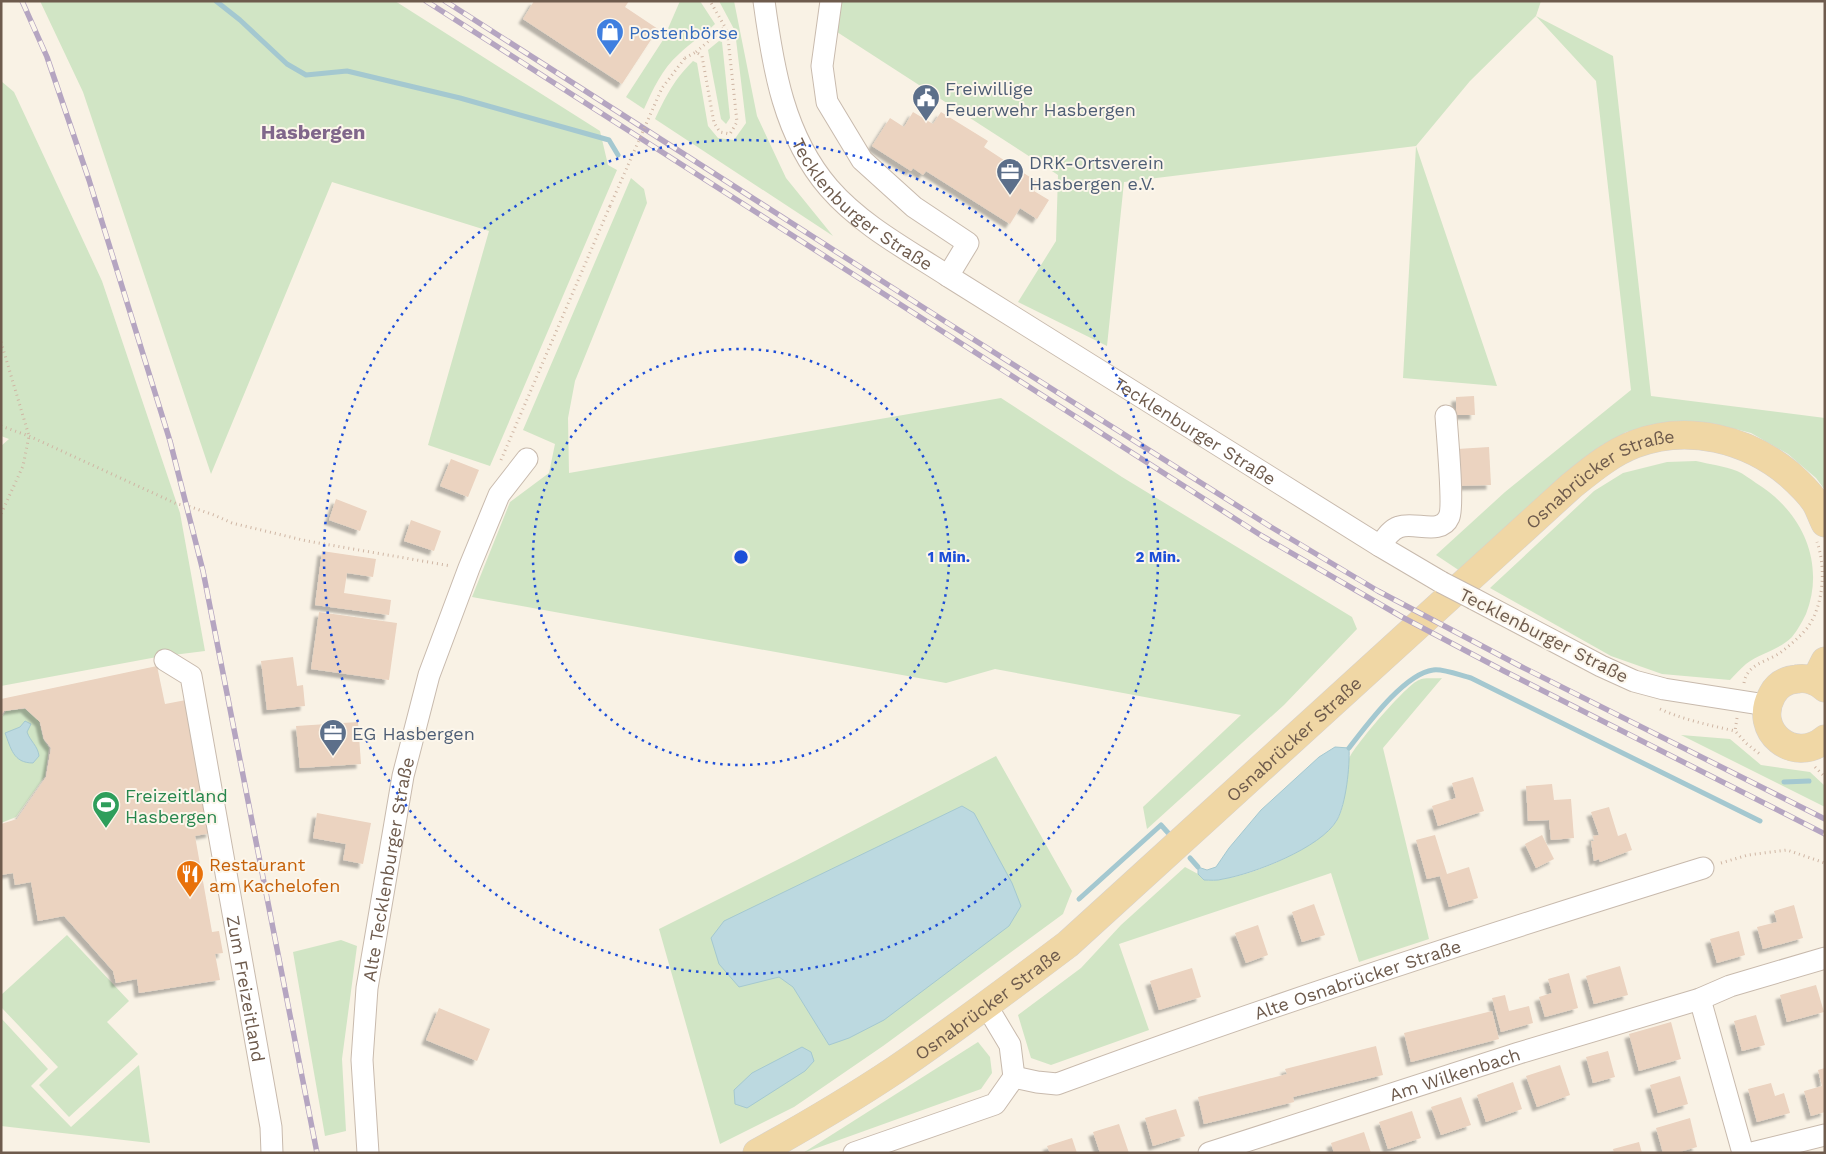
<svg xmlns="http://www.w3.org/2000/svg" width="1826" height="1154" viewBox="0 0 1826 1154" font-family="'Work Sans',sans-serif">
  <defs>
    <filter id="shadow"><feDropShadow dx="-4.5" dy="4.5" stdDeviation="1" flood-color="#0004"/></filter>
  </defs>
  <rect width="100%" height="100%" fill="#f9f2e5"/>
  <g fill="#d1e5c5">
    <polygon points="40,1 395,1 600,131 608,165 617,170 490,466 428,445 489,231 332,182 211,474 83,92"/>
    <path d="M680 1H700L715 24C704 35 690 43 679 54 662 69 653 89 644 109L626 97 663 40Z"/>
    <path d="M719 1H734L757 116 786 178 833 236 655 119C667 94 674 80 693 61L697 63 708 126 718 138 734 140 746 123 735 31Z"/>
    <polygon points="841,1 1541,1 1536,16 1613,56 1651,396 1825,418 1825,490 1816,478 1788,454 1751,433 1712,423 1667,422 1626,432 1589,455 1460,571 1436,555 1505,492 1631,390 1596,81 1536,16 1470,81 1416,146 1497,386 1403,378 1416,146 1124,182 1107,346 1018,302 1056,241 1058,175 837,32"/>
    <polygon points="719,41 722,42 730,118 726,124 721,119 708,50"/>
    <polygon points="1,81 14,92 102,281 180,513 205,651 157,657 1,686 1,446 9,439 1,436"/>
    <polygon points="631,178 644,189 647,203 575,381 568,418 569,473 1001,398 1122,477 1352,617 1357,629 1284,705 1147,829 1143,807 1241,715 995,669 946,683 472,597 510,502 549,473 555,444 523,430"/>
    <path d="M1696 461C1709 464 1724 466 1737 471 1744 474 1750 479 1756 483 1802 511 1826 563 1806 614 1802 622 1797 631 1792 637 1779 650 1760 653 1746 664 1740 669 1735 675 1730 680L1662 674 1611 656 1490 588 1594 491 1623 473 1667 462Z"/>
    <path d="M1442 678 1383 748 1429 939 1359 962 1331 873 1119 944 1149 1030 1051 1065 1031 1058 1018 1015 1081 968 1121 925 1185 867 1198 874 1204 880C1210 880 1217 881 1223 879 1256 874 1316 849 1336 822 1348 804 1343 779 1349 759 1353 747 1407 684 1419 680 1425 677 1435 679 1442 678Z"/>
    <polygon points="25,709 39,721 43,739 49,748 45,776 16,817 1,823 1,718 6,711"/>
    <polygon points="1681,735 1730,739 1761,765 1810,772 1825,786 1825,807"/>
    <polygon points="996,756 1072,891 1063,914 883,1046 794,1107 720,1144 659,929 797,860"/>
    <polygon points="67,935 129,1001 107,1022 138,1054 69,1117 39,1085 58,1067 1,1007 1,995"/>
    <polygon points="341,940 357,946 342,1059 346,1131 325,1136 293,952"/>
    <polygon points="1,1018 48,1069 31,1086 71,1127 139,1065 150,1143 1,1126"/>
    <polygon points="978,1042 990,1057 992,1073 981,1089 803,1153"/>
  </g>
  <g fill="#bcd9e0" stroke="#a4c8d0">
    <path d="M25 721 31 724 27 732C30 741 38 746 39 756L33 763C13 763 11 748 5 733L20 727Z"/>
    <path d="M1335 747 1349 748C1350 766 1346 804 1337 820 1321 848 1253 874 1223 879 1217 881 1210 880 1204 880L1198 874V867L1207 870 1216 867 1229 848 1261 810 1319 757Z"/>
    <polygon points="962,806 974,813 1012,883 1021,906 1009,926 884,1020 849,1038 829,1045 793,987 779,977 739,987 719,964 711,938 724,921"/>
    <polygon points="802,1047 811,1052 814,1061 805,1071 747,1108 735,1104 734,1090 752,1073"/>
  </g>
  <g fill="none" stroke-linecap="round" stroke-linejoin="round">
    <g stroke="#a4c8d0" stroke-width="5">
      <polyline points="216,1 240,20 287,64 306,75 347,71 460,98 609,140 618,155"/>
      <path d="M1349 748C1367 725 1404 674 1433 670 1442 668 1462 676 1471 678L1760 821"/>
      <polyline points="1784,782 1809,781"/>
      <polyline points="1190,858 1198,867"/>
      <polyline points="1079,899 1161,825 1170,835"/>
    </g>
  </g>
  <g fill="#ebd3c0" filter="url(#shadow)">
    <polygon points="534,1 629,1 625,7 658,29 622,84 523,19"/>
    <polygon points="913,112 933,124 941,112 988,141 984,147 1039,183 1034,191 1049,200 1037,219 1020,208 1010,224 926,171 923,175 913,168 911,171 872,146 890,118 904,127"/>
    <polygon points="1474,396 1475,415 1456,415 1456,397"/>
    <polygon points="1489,447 1491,485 1458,486 1457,449"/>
    <polygon points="451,459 479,470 468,497 440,486"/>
    <polygon points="336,499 367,511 360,531 329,520"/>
    <polygon points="411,520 441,531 434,551 404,541"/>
    <polygon points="322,551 376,559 373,577 347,573 344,593 391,600 389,615 315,605"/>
    <polygon points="319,612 397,623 389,680 311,669"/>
    <polygon points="293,657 297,686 303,685 305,706 267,710 261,661"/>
    <polygon points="157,666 165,704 186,700 211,833 195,836 212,932 219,931 223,953 215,954 220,980 139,993 137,979 116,983 113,971 64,916 38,921 31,882 15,885 13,873 1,875 1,824 17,819 46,777 51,748 44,739 40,722 25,708 4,711 1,715 1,699"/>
    <polygon points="358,722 361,764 300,768 296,726"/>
    <polygon points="1473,777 1484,811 1438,826 1432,806 1456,798 1452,783"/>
    <polygon points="1552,784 1554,800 1571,799 1574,838 1551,840 1549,820 1528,821 1526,786"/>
    <polygon points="1609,807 1618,836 1626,833 1632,850 1600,862 1599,859 1594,861 1591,841 1594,841 1593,836 1599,835 1591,812"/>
    <polygon points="317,813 371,823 363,864 343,860 346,844 313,838"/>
    <polygon points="1435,835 1447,874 1469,867 1478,898 1449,907 1440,876 1427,879 1416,840"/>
    <polygon points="1542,835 1554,859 1536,868 1525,844"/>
    <polygon points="1314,904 1325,935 1302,942 1292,912"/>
    <polygon points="1794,905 1803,938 1763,949 1757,927 1777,922 1774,911"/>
    <polygon points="1258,925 1268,955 1246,963 1235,933"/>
    <polygon points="1739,931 1745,955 1717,963 1710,939"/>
    <polygon points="1620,966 1628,995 1594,1004 1586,976"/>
    <polygon points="1192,968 1201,997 1159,1010 1150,981"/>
    <polygon points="1569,973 1578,1008 1545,1017 1539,997 1552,993 1548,979"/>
    <polygon points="1816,985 1824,1012 1787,1022 1780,995"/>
    <polygon points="1505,995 1509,1011 1529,1006 1533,1023 1501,1032 1492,998"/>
    <polygon points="439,1008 490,1029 477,1061 426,1040"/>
    <polygon points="1492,1011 1499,1039 1411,1062 1404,1033"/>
    <polygon points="1756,1015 1765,1045 1742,1051 1734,1021"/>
    <polygon points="1671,1022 1681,1059 1639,1071 1629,1034"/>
    <polygon points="1376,1046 1383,1075 1293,1097 1294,1102 1204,1124 1198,1097 1287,1074 1285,1069"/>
    <polygon points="1608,1051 1615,1077 1593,1083 1586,1057"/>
    <polygon points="1560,1065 1570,1095 1537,1107 1526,1076"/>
    <polygon points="1825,1068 1825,1112 1811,1116 1804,1091 1822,1086 1818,1070"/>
    <polygon points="1680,1076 1688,1104 1658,1113 1650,1085"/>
    <polygon points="1513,1082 1522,1109 1486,1122 1477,1095"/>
    <polygon points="1771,1083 1775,1096 1784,1093 1790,1113 1757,1122 1748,1089"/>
    <polygon points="1461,1097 1471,1125 1441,1135 1431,1107"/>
    <polygon points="1176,1109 1185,1136 1153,1146 1145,1118"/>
    <polygon points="1412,1111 1421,1138 1388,1149 1379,1122"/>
    <polygon points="1690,1118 1697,1147 1676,1153 1663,1153 1656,1128"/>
    <polygon points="1119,1124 1129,1153 1100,1153 1093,1132"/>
    <polygon points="1364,1132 1371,1153 1334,1153 1331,1143"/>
    <polygon points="1072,1138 1077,1153 1050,1153 1047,1146"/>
    <polygon points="1639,1142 1642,1153 1614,1153 1613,1149"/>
  </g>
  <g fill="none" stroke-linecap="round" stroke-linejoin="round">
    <defs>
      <g id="minor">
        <path id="s1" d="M764 1C773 68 784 136 829 188 861 225 908 250 948 276L1380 546 1441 582"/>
        <polyline points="831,1 822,66 827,102 862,160 914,207 968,243 948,276"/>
        <path d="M1380 546C1385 539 1390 530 1399 527 1414 521 1441 536 1449 517 1454 507 1447 432 1446 416"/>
        <polyline points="1474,599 1601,666 1634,681 1664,689 1766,705"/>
        <path id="s2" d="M165 660 191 676 271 1127 272 1153"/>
        <polyline points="1700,999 1743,1153"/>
        <path id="s3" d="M1014 1077 1037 1082 1057 1084C1270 1005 1486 935 1703 868"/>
        <path id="s4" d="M368 1153 362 1060 367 988 403 776 429 675 469 568 499 495 527 459"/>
        <polyline points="854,1153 995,1104 1014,1077 1010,1045 986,1005"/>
        <path id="s5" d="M1209 1153 1519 1053 1700 999 1730 986 1825 958"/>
        <polyline points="1752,1153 1825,1135"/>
      </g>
      <g id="major">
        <polyline points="1815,681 1825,661"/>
        <path d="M1825 688C1818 681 1806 677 1797 679 1786 680 1777 685 1772 695 1752 731 1794 765 1825 739"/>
        <path id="s6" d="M757 1153C804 1127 850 1100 895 1070 954 1030 1011 987 1068 944L1571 486C1591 470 1611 453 1635 444 1688 424 1747 439 1789 474 1799 483 1811 494 1817 505 1820 511 1822 517 1825 523"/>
      </g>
    </defs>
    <use href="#minor" stroke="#c8baad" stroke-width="23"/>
    <use href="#major" stroke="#d6d1cd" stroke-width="29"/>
    <g stroke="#cfb6a4" stroke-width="3" stroke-dasharray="1 4" stroke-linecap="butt">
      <polyline points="696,52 725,27"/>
      <polyline points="685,58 696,52 702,56 714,123 720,132 730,134 737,122 728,38 725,27 710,1"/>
      <polyline points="1,342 29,436 23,466 1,514"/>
      <polyline points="1,426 29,436 177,504 188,506 214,515 232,523 307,541 451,566"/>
      <polyline points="501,460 610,206"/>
      <path d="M1744 683C1747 664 1766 662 1780 653 1790 645 1800 637 1808 627 1824 604 1826 567 1817 542"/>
      <path d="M1660 709C1684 720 1709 725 1735 731"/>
      <polyline points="1737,718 1735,731 1747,744 1761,755"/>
      <polyline points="1815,767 1825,777"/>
      <polyline points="1721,863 1748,855 1787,850 1825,863"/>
    </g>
    <use href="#minor" stroke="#fff" stroke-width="21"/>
    <use href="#major" stroke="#f0d7a5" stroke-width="28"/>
    <defs>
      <g id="rail">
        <polyline points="22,1 47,57 89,180 170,441 203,571 317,1153"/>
        <polyline points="426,1 1262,536 1402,617 1504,671 1825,834"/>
        <polyline points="445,1 946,322 1271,527 1378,591 1520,666 1825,819"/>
      </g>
    </defs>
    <use href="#rail" stroke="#b5a5c1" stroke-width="5.5"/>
    <use href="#rail" stroke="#fcf6eb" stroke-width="4" stroke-dasharray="11" stroke-linecap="butt"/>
    <defs>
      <polyline id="minor-bridge" points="1441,582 1474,599"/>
    </defs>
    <use href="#minor-bridge" stroke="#c8baad" stroke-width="23" stroke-linecap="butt"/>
    <polyline stroke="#cfb6a4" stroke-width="3" stroke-dasharray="1 4" stroke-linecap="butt" points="610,206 662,88 685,58"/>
    <use href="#minor-bridge" stroke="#fff" stroke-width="21"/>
  </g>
  <g fill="none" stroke="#1d4ed8" stroke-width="2.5" stroke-dasharray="2.5 5">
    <circle cx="741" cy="557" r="208"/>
    <circle cx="741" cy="557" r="417"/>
  </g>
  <defs>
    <symbol id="shop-pin" viewBox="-11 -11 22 30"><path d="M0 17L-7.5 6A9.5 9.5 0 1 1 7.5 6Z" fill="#3f7fe0" stroke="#fcf6eb"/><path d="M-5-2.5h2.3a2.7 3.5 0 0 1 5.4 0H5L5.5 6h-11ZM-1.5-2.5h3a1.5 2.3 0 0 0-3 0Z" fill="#fff"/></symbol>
    <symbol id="civic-pin" viewBox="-11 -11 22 30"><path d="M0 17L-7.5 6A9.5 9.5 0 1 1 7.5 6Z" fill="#5c6f8a" stroke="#fcf6eb"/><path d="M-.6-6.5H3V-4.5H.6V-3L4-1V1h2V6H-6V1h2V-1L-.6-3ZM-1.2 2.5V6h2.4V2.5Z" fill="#fff"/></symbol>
    <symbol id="office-pin" viewBox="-11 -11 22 30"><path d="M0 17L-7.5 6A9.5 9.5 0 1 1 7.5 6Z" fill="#5c6f8a" stroke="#fcf6eb"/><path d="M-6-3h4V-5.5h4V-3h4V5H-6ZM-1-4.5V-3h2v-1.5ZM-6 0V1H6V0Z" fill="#fff"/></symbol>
    <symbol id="stadium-pin" viewBox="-11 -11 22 30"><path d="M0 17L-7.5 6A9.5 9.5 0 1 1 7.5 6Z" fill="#2e9e5b" stroke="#fcf6eb"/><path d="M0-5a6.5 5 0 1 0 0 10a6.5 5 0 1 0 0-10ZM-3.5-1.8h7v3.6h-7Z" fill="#fff"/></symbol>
    <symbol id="restaurant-pin" viewBox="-11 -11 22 30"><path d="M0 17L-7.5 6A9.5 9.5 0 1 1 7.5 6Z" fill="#e8710a" stroke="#fcf6eb"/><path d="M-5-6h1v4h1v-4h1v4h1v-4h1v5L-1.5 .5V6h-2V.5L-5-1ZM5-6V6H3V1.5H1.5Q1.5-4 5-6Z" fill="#fff"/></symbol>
  </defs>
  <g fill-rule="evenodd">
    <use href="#shop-pin" x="594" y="16" width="32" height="43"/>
    <use href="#civic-pin" x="910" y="82" width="32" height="43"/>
    <use href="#office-pin" x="994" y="156" width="32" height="43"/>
    <use href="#office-pin" x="317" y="717" width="32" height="43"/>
    <use href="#stadium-pin" x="90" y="789" width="32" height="43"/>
    <use href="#restaurant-pin" x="174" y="858" width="32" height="43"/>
  </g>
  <g text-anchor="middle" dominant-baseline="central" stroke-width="4" stroke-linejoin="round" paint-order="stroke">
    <g font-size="18" fill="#366cbe" stroke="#fcf6eb" text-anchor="start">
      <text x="629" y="32">Postenbörse</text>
    </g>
    <g font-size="18" fill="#4e5e75" stroke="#fcf6eb" text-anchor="start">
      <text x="945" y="88">Freiwillige<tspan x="945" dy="21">Feuerwehr Hasbergen</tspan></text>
      <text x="1029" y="162">DRK-Ortsverein<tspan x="1029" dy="21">Hasbergen e.V.</tspan></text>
      <text x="352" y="733">EG Hasbergen</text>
    </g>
    <g font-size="18" fill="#6e5b4d" stroke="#fcf6eb">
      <text stroke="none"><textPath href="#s1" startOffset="236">Tecklenburger Straße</textPath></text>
      <text stroke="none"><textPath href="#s1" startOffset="641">Tecklenburger Straße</textPath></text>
      <text stroke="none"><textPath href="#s6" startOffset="1085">Osnabrücker Straße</textPath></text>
      <text transform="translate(1544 635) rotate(27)">Tecklenburger Straße</text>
      <text stroke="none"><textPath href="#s6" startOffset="680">Osnabrücker Straße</textPath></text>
      <text stroke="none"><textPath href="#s4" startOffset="286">Alte Tecklenburger Straße</textPath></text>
      <text stroke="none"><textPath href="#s3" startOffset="362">Alte Osnabrücker Straße</textPath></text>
      <text stroke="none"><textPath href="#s2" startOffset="348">Zum Freizeitland</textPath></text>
      <text stroke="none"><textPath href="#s6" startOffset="275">Osnabrücker Straße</textPath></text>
      <text stroke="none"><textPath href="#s5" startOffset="258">Am Wilkenbach</textPath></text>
    </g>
    <g font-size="18" fill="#27864d" stroke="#fcf6eb" text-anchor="start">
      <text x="125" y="795">Freizeitland<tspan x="125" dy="21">Hasbergen</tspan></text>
    </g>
    <g font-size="18" fill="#c56008" stroke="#fcf6eb" text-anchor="start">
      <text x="209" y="864">Restaurant<tspan x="209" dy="21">am Kachelofen</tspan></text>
    </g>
    <g font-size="20" font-weight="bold" fill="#80668b" stroke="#fcf6eb">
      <text x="313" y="132">Hasbergen</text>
    </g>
  </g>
  <circle cx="741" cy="557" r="8" fill="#1d4ed8" stroke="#fcf6eb" stroke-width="2.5"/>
  <g font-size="15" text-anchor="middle" font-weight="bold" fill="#1d4ed8" stroke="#fcf6eb" stroke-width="4" stroke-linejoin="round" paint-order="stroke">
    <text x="949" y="562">1 Min.</text>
    <text x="1158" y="562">2 Min.</text>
  </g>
  <rect width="1826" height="1154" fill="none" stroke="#6e5b4d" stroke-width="5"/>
</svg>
